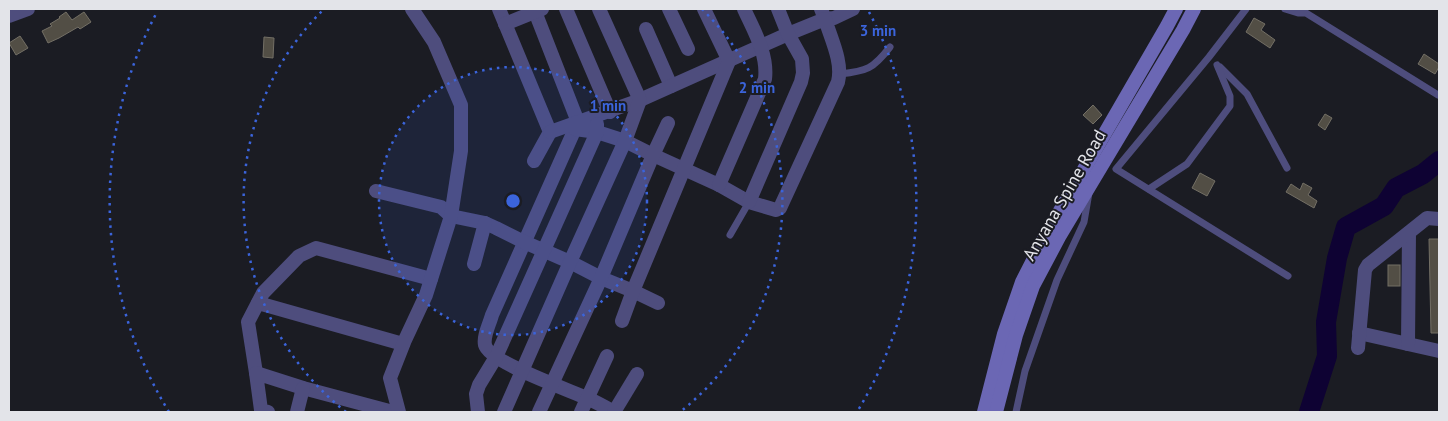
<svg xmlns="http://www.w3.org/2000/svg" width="1448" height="421" viewBox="0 0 1448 421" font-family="'PT Sans',sans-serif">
  <rect width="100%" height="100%" fill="#1b1c23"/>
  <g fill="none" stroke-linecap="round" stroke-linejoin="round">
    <polyline stroke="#0e0233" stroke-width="20" points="1309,412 1327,356 1326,322 1337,258 1346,227 1384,206 1396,188 1423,174 1439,161"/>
  </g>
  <g fill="#524e45" stroke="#736f65">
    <polygon points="66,12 72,20 84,12 91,22 80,29 78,27 59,38 48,43 42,31 52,26 50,24 60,18 59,17"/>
    <polygon points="1254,18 1265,24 1261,30 1275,40 1270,48 1246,32"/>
    <polygon points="20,36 28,48 16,55 9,43"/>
    <polygon points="264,37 274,38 273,58 263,57"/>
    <polygon points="1424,54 1439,64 1439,67 1435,74 1418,64"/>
    <polygon points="1093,105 1102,115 1093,124 1083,115"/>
    <polygon points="1325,114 1332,118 1325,130 1318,125"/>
    <polygon points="1200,173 1215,181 1207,196 1192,188"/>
    <polygon points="1303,183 1312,188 1308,195 1317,201 1314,208 1286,192 1291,184 1300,190"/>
    <polygon points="1429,239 1439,239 1439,333 1431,333"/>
    <rect x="1388" y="265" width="12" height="21"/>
  </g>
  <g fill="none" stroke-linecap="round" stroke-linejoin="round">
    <g stroke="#4e4d7d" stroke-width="7">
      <polyline points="1246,9 1209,57 1116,169 1288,276"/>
      <polyline points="1285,9 1298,13 1306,13 1438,95"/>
      <polyline points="1220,67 1247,94 1287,168"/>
      <path d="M840 74C867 71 873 69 890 47"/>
      <polyline points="1149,189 1187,164 1230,106 1230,96 1217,65"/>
      <polyline points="730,235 749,202"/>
      <polyline points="1016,412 1025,371 1057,280 1084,222 1089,193"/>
    </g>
    <g stroke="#4e4d7d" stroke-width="14">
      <polyline points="499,9 550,132 534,161"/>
      <path d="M534 9 578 122 492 315C490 323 483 336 485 345 489 362 569 390 587 398 596 402 605 407 614 412"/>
      <polyline points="566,9 610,112"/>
      <polyline points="669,9 688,49"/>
      <polyline points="821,9 825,19 834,18 853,9"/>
      <polyline points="505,24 542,9"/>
      <polyline points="646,29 671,86"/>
      <path d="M550 132 640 100 788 34 825 19C831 39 843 62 838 82L780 208 776 210 749 202 719 185 653 155 625 141 597 132 575 129"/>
      <path d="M719 185 765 79C768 54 754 31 744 9"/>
      <polyline points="376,191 441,207 451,216 485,223 496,228 524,242 570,262 601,278 633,291 658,303"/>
      <polyline points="749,202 801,82 803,73 802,59 788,34 778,9"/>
      <polyline points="474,264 485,223"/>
      <polyline points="258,303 403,344"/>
      <polyline points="622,321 633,291 729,61 704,9"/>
      <polyline points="1359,333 1439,351"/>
      <polyline points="1408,344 1409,233"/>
      <polyline points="1358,348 1365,270 1368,265 1427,218 1439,219"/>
      <polyline points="256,373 248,322 263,293 299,256 316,248 431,279"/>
      <polyline points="268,412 261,410 256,373 303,388 393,412"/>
      <polyline points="297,412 303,388"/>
      <polyline points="399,412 390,378 405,340 426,295 451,216 461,151 461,105 434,42 412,9"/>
      <polyline points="478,412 476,394 479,385 496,357 597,132 597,124"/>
      <polyline points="504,412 570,262 625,141 640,100 599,9"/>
      <polyline points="539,412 601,278 653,155 668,123"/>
      <polyline points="581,412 607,356"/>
      <polyline points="614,412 637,374"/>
    </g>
    <polyline stroke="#4e4d7d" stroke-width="14" points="9,16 28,9"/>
    <g stroke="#6b67b4" stroke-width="14">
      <polyline points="984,412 1004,334 1022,282 1046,235 1167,26 1176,9"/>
      <polyline points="996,412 1016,335 1033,286 1059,237 1183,30 1194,9"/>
    </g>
  </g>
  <circle cx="513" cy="201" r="134" fill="#3b64db" fill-opacity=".12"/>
  <g fill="none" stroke="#3b64db" stroke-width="2.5" stroke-dasharray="2.5 5">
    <circle cx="513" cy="201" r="134"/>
    <path d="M346 412A269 269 0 0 1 324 9M702 9A269 269 0 0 1 680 412"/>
    <path d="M169 412A403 403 0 0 1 157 12M869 12A403 403 0 0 1 857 412"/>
  </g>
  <g text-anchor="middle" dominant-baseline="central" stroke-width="4" stroke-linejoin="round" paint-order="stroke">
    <g font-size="18" fill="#e3e4e9" stroke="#1b1c23">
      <text transform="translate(1064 195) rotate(-60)">Anyana Spine Road</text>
    </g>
  </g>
  <circle cx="513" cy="201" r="8" fill="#3b64db" stroke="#1b1c23" stroke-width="2.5"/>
  <g font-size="15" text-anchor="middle" font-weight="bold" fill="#3b64db" stroke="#1b1c23" stroke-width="4" stroke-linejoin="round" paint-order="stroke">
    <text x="878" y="36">3 min</text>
    <text x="757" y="93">2 min</text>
    <text x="608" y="111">1 min</text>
  </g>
  <rect width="1448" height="421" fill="none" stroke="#e3e4e9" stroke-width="20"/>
</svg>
